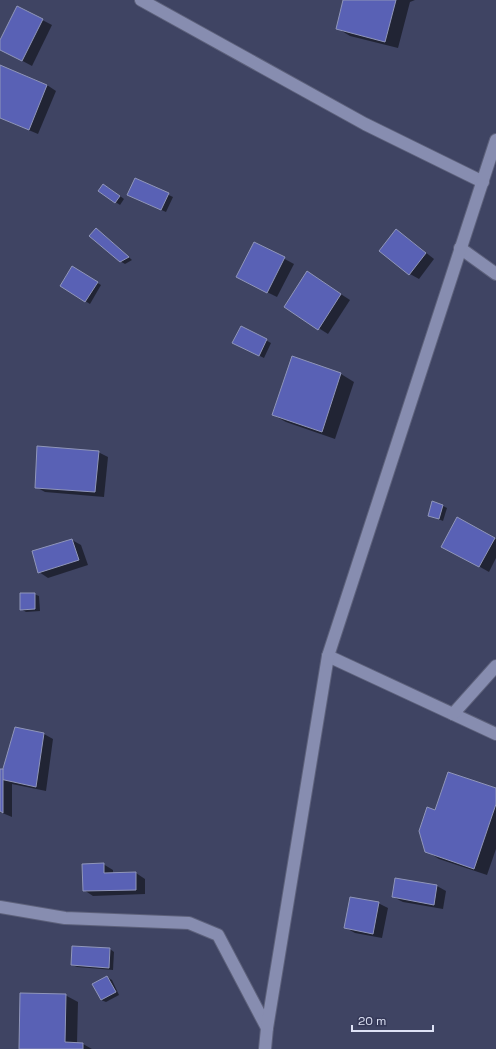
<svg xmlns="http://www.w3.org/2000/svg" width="496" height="1049" viewBox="0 0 496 1049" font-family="'Space Grotesk',sans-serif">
  <rect width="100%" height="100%" fill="#3f4463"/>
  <g fill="#0007">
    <polygon points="344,0 415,0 410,2 398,48 350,36 337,28"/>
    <polygon points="17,7 52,25 32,66 0,49 0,42"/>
    <polygon points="0,66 47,85 56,91 38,134 0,118"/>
    <polygon points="135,179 173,197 166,212 132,197"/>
    <polygon points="108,187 124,199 120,205 99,191"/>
    <polygon points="396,231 405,236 434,259 419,279 410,274"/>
    <polygon points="100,232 132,260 125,264 120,261"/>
    <polygon points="255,243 294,264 277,297 246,282"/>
    <polygon points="72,268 101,285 90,304 61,286"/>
    <polygon points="316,278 350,300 328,334 285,307"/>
    <polygon points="241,327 271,343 264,358 238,345"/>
    <polygon points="292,358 341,374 354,382 335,439 286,422 273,415"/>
    <polygon points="98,452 108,457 104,497 45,492 36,487"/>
    <polygon points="443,506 447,508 443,521 429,515"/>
    <polygon points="458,518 496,539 496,558 489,572 452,551"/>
    <polygon points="72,540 81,545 88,565 48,578 39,572"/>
    <polygon points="34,594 39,596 40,611 26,612 21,609"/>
    <polygon points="16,729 44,734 53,739 46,791 12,784 12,817 0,812 0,770 4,769"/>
    <polygon points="496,789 496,849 487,875 439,859 426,851 435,811"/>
    <polygon points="103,864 113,870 113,874 136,873 145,879 145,894 93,896 84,890"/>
    <polygon points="437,886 446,891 443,909 403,902 393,897"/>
    <polygon points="378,903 388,908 382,938 355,933 346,928"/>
    <polygon points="110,949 114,952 113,970 77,967 72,965"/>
    <polygon points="107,977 112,980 119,995 106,1002 101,1000"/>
    <polygon points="65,995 78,1002 77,1044 83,1044 92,1049 20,1049"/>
  </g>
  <g fill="#5961b5" stroke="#9096ba">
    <polygon points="343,0 396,0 385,42 336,29"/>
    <polygon points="17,6 43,19 22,61 0,50 0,40"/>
    <polygon points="0,65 47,85 29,130 0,118"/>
    <polygon points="135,178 169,193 161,210 127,195"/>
    <polygon points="103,184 120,196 115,203 98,191"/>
    <polygon points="96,228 129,257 120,262 89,236"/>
    <polygon points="396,229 426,253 409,275 379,251"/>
    <polygon points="254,242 285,257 267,293 236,277"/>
    <polygon points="72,266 98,282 85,302 60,286"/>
    <polygon points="307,271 341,294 318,330 284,307"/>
    <polygon points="241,326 267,339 259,356 232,343"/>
    <polygon points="292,356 341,373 322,432 272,415"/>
    <polygon points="37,446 99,451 95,492 35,488"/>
    <polygon points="432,501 443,505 439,519 428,516"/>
    <polygon points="457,517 495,538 479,567 441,547"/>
    <polygon points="72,539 79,560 38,573 32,551"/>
    <polygon points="20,593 35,593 35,609 20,610"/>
    <polygon points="15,727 44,733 36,787 0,779"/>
    <polygon points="0,769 3,769 3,813 0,811"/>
    <polygon points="448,772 496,788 496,804 474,869 425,852 419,831 427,807 435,810"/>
    <polygon points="104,863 104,873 136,872 136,890 83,891 82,864"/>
    <polygon points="395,878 437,885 434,905 392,897"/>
    <polygon points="350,897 379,902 373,934 344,928"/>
    <polygon points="72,946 110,948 109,968 71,965"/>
    <polygon points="107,976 116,992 101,1000 92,984"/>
    <polygon points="20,993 66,994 65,1042 83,1043 83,1049 19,1049"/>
  </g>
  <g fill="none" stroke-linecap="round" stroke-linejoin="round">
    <defs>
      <g id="street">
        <polyline points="141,0 365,124 483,182"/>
        <polyline points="460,248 496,274"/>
        <polyline points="328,656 496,734"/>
        <polyline points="453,714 496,666"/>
        <polyline points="0,907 65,918 189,923 218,935 267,1028"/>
        <polyline points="265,1049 267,1028 328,656 496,140"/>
      </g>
    </defs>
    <use href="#street" stroke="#5d617b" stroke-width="14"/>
    <use href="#street" stroke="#878db0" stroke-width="12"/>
  </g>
  <path d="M352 1025v6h81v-6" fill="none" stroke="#dee2f5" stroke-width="2"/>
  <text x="358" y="1025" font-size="12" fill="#dee2f5" stroke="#353958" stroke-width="3" paint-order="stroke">20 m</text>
</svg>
